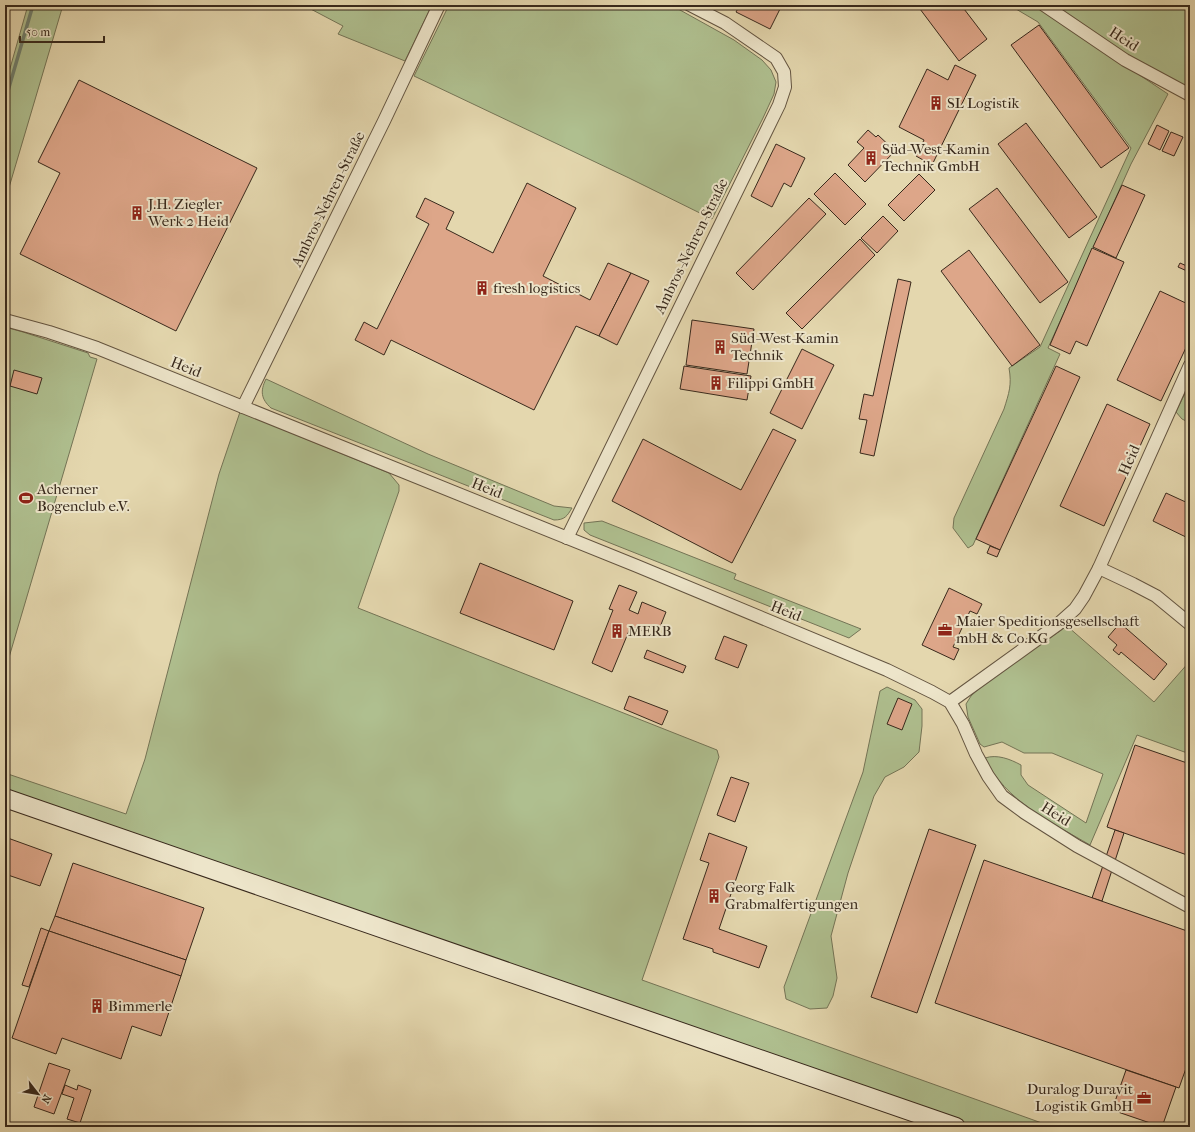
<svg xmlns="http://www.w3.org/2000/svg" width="1195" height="1132" viewBox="0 0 1195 1132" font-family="'IM FELL French Canon',serif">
  <rect width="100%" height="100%" fill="#e4d7ae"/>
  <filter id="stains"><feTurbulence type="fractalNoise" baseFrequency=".005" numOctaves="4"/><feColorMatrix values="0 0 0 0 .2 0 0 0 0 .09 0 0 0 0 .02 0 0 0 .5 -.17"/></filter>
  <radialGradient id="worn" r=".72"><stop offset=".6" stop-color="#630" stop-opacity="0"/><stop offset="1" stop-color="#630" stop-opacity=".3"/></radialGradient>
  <g fill="#afbf8f" stroke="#747456">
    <polygon points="28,5 63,5 5,201 5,86"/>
    <polygon points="305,5 432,5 405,61 338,34 343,26 305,6"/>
    <polygon points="449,5 671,5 734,40 762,60 771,70 776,82 774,94 763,118 712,219 629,178 414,76"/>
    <path d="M1018 5H1190V95L1138 74 1168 94 1131 164 1048 348 1060 354 973 545 968 548 953 528 954 518 1004 409C1009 393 1012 385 1009 368L1040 347 1131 148 1038 22 1016 9Z"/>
    <polygon points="5,327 23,332 88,353 90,357 97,359 5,671"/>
    <path d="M266 379 428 454 554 506 572 508C567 516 565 520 554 520L271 408C261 399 260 391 266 379Z"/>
    <polygon points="1190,383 1190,423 1182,419 1176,412"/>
    <polygon points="240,412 389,473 399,485 399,491 358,608 717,750 719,757 642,980 1053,1127 977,1127 5,789 5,773 126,814 145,759 219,474"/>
    <polygon points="602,521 736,574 734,579 861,629 849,638 590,535 584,530 584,523"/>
    <path d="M1067 626 1154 702 1190 661V754L1137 735 1090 845C1051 822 1005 801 985 758 997 754 1010 759 1021 765V775L1028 785 1086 823 1103 774 1052 753H1024L1002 742 984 747 980 744 968 717 966 704 971 696 987 681Z"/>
    <polygon points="887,687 915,700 922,709 922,726 919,752 904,767 885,777 874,796 848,873 831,936 837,978 833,996 827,1008 810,1009 786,999 784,987 863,772 880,691"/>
  </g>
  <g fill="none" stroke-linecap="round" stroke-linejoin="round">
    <polyline stroke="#70806f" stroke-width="3.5" points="5,101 33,5"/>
  </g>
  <g fill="#dda689" stroke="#38291c">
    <polygon points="740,5 782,5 770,29 736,12"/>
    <polygon points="917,5 961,5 987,39 959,61"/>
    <polygon points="1039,25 1129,148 1101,168 1011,45"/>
    <polygon points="955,65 976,75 932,165 916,156 924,140 899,127 927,69 948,80"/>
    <polygon points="79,80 257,168 176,331 20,254 60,173 38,162"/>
    <polygon points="1026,123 1097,217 1069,238 998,144"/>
    <polygon points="1157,125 1169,131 1160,150 1148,144"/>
    <polygon points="868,130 876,137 878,135 895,151 865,182 848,165 864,148 857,142"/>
    <polygon points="1171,132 1183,137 1174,156 1162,151"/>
    <polygon points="776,144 805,158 791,187 784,183 772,207 751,196"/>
    <polygon points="835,173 866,204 845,225 814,194"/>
    <polygon points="919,174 935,190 904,221 888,205"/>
    <polygon points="527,183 576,208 543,276 590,300 608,263 631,273 599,336 576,326 534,410 391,340 384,355 355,340 364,322 377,329 429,224 416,217 425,198 454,212 446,229 493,253"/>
    <polygon points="1122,185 1145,195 1116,258 1093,247"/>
    <polygon points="997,188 1068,282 1040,303 969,209"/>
    <polygon points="809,198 826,214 753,290 736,273"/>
    <polygon points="883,216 898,231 877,253 861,238"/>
    <polygon points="860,239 875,255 802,329 786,313"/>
    <polygon points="1092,248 1124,262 1087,346 1076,341 1070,354 1050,345"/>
    <polygon points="969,250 1040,345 1012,366 941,271"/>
    <polygon points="1180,263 1189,267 1187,271 1178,267"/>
    <polygon points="631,273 649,281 617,345 599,336"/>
    <polygon points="898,279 911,282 874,456 860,453 867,420 859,419 864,394 873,396"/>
    <polygon points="1160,291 1190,305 1190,339 1161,401 1117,380"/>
    <polygon points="692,320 754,329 747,374 686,365"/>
    <polygon points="802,349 834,365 802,429 770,413"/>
    <polygon points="684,366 751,376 747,400 680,389"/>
    <polygon points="1056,366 1080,377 1000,550 976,539"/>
    <polygon points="14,370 42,378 37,394 10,386"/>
    <polygon points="1107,404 1150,424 1104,526 1060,506"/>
    <polygon points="773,429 796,440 732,563 612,501 643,439 741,490"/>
    <polygon points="1166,493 1190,504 1190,539 1153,521"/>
    <polygon points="990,546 1000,550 997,557 987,553"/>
    <polygon points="480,563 573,601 554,650 460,613"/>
    <polygon points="619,585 637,592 629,610 638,614 642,602 666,612 656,637 631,626 612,672 592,663 613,610 609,609"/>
    <polygon points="949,588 982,604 977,614 970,611 953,647 959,649 954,660 922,645"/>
    <polygon points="1120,623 1167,664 1154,680 1121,652 1119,655 1113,650 1117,645 1108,637"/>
    <polygon points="724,636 747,645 738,668 715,659"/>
    <polygon points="647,650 686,666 683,673 644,658"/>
    <polygon points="629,696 668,711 662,725 624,709"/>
    <polygon points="898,698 912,704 902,730 887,724"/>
    <polygon points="1135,745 1190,764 1190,856 1107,827"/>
    <polygon points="731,777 749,783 735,822 717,815"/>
    <polygon points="929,829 976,845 917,1013 871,997"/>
    <polygon points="1115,830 1124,833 1102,901 1092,898"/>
    <polygon points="709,833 747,847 719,929 767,946 759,968 713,952 713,949 683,939 709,863 700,860"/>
    <polygon points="5,837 52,854 40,886 5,874"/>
    <polygon points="984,860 1190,932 1190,1057 1179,1088 935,1003"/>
    <polygon points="73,863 204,908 186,960 55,916"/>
    <polygon points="55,916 186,960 181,976 49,931"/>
    <polygon points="41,928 49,931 29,987 22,985"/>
    <polygon points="49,931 181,976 161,1036 132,1026 121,1059 62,1038 56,1054 12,1038"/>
    <polygon points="49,1063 70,1070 54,1114 34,1107"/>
    <polygon points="1126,1070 1176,1087 1162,1127 1112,1110"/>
    <polygon points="65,1085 77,1090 78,1085 91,1090 80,1123 67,1119 74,1098 62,1094"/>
  </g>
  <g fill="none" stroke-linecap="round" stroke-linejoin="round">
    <defs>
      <g id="minor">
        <polyline points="1044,5 1125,60 1190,95"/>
        <polyline points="5,320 49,332 97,348 637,566 887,670 932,692 950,702 963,724 976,754 988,776 1002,796 1025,813 1077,846 1190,907"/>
        <polyline points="243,407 384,121 439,5"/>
        <polyline points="567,538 779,105 785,87 784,72 776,58 725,23 690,5"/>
        <polyline points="1099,568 1133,584 1156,596 1190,624"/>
        <polyline points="950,702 1057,625 1075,609 1084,596 1099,568 1190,365"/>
      </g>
      <polyline id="secondary" points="5,798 956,1127"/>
    </defs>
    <use href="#minor" stroke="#635440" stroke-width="14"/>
    <use href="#secondary" stroke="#38291c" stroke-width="20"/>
    <use href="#minor" stroke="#ede5ca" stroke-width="12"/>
    <use href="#secondary" stroke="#ede5ca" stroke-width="18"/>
  </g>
  <defs>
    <symbol id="building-bare" viewBox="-9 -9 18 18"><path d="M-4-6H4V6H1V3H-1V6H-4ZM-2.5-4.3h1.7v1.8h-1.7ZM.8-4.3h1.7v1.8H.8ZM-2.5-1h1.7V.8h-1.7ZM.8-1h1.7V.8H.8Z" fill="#8f2418" stroke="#ede5ca" stroke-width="2.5" paint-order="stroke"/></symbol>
    <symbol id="stadium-bare" viewBox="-9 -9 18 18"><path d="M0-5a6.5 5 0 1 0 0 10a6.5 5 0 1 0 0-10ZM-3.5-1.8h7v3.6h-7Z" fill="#8f2418" stroke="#ede5ca" stroke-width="2.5" paint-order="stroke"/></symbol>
    <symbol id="office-bare" viewBox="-9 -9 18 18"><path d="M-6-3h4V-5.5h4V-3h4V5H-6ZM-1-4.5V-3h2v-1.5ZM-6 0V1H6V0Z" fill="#8f2418" stroke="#ede5ca" stroke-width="2.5" paint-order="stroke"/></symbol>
  </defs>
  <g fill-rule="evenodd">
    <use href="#building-bare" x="926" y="93" width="20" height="20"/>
    <use href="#building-bare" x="861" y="148" width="20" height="20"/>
    <use href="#building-bare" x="127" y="203" width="20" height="20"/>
    <use href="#building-bare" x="472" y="278" width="20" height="20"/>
    <use href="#building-bare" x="710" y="337" width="20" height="20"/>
    <use href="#building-bare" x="706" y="373" width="20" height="20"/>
    <use href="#stadium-bare" x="16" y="488" width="20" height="20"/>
    <use href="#office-bare" x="935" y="620" width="20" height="20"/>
    <use href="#building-bare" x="607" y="621" width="20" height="20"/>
    <use href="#building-bare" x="704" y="886" width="20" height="20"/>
    <use href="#building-bare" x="87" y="996" width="20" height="20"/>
    <use href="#office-bare" x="1134" y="1088" width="20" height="20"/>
  </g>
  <g text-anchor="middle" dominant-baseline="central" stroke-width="4" stroke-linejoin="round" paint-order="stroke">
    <g font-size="15" fill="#38291c" stroke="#ede5ca">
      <text transform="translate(1124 39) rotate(33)">Heid</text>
      <text transform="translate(328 199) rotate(-64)">Ambros-Nehren-Straße</text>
      <text transform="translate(691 246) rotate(-64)">Ambros-Nehren-Straße</text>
      <text transform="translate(186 367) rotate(22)">Heid</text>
      <text transform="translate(1129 460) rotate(-66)">Heid</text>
      <text transform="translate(487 488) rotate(22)">Heid</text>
      <text transform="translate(786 611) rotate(22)">Heid</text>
      <text transform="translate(1056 814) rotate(32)">Heid</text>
    </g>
    <g font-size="15" fill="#38291c" stroke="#ede5ca" text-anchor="start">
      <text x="947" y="103">SL Logistik</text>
      <text x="882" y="149">Süd-West-Kamin<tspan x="882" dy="17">Technik GmbH</tspan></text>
      <text x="148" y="204">J.H. Ziegler<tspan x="148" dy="17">Werk 2 Heid</tspan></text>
      <text x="493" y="288">fresh logistics</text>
      <text x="731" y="338">Süd-West-Kamin<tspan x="731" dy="17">Technik</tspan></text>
      <text x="727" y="383">Filippi GmbH</text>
      <text x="37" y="489">Acherner<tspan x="37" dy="17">Bogenclub e.V.</tspan></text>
      <text x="956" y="621">Maier Speditionsgesellschaft<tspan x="956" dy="17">mbH &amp; Co.KG</tspan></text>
      <text x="628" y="631">MERB</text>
      <text x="725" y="887">Georg Falk<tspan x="725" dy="17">Grabmalfertigungen</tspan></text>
      <text x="108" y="1006">Bimmerle</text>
      <text x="1133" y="1089" text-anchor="end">Duralog Duravit<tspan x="1133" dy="17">Logistik GmbH</tspan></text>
    </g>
  </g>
  <rect width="1195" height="1132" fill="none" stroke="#e4d7ae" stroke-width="20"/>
  <rect x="6" y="6" width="1183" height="1120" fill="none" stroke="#38291c" stroke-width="2"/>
  <rect x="10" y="10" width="1175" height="1112" fill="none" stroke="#38291c"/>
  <g transform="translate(38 1094) rotate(121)" stroke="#ede5ca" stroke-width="3" paint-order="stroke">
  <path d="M0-3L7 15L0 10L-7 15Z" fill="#38291c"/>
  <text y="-6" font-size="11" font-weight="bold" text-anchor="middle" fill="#38291c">N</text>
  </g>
  <path d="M20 36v6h84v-6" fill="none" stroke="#38291c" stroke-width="2"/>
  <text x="26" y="36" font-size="12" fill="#38291c" stroke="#ede5ca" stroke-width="3" paint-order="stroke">50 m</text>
  <rect width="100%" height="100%" filter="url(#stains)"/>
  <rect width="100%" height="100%" fill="url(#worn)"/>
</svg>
